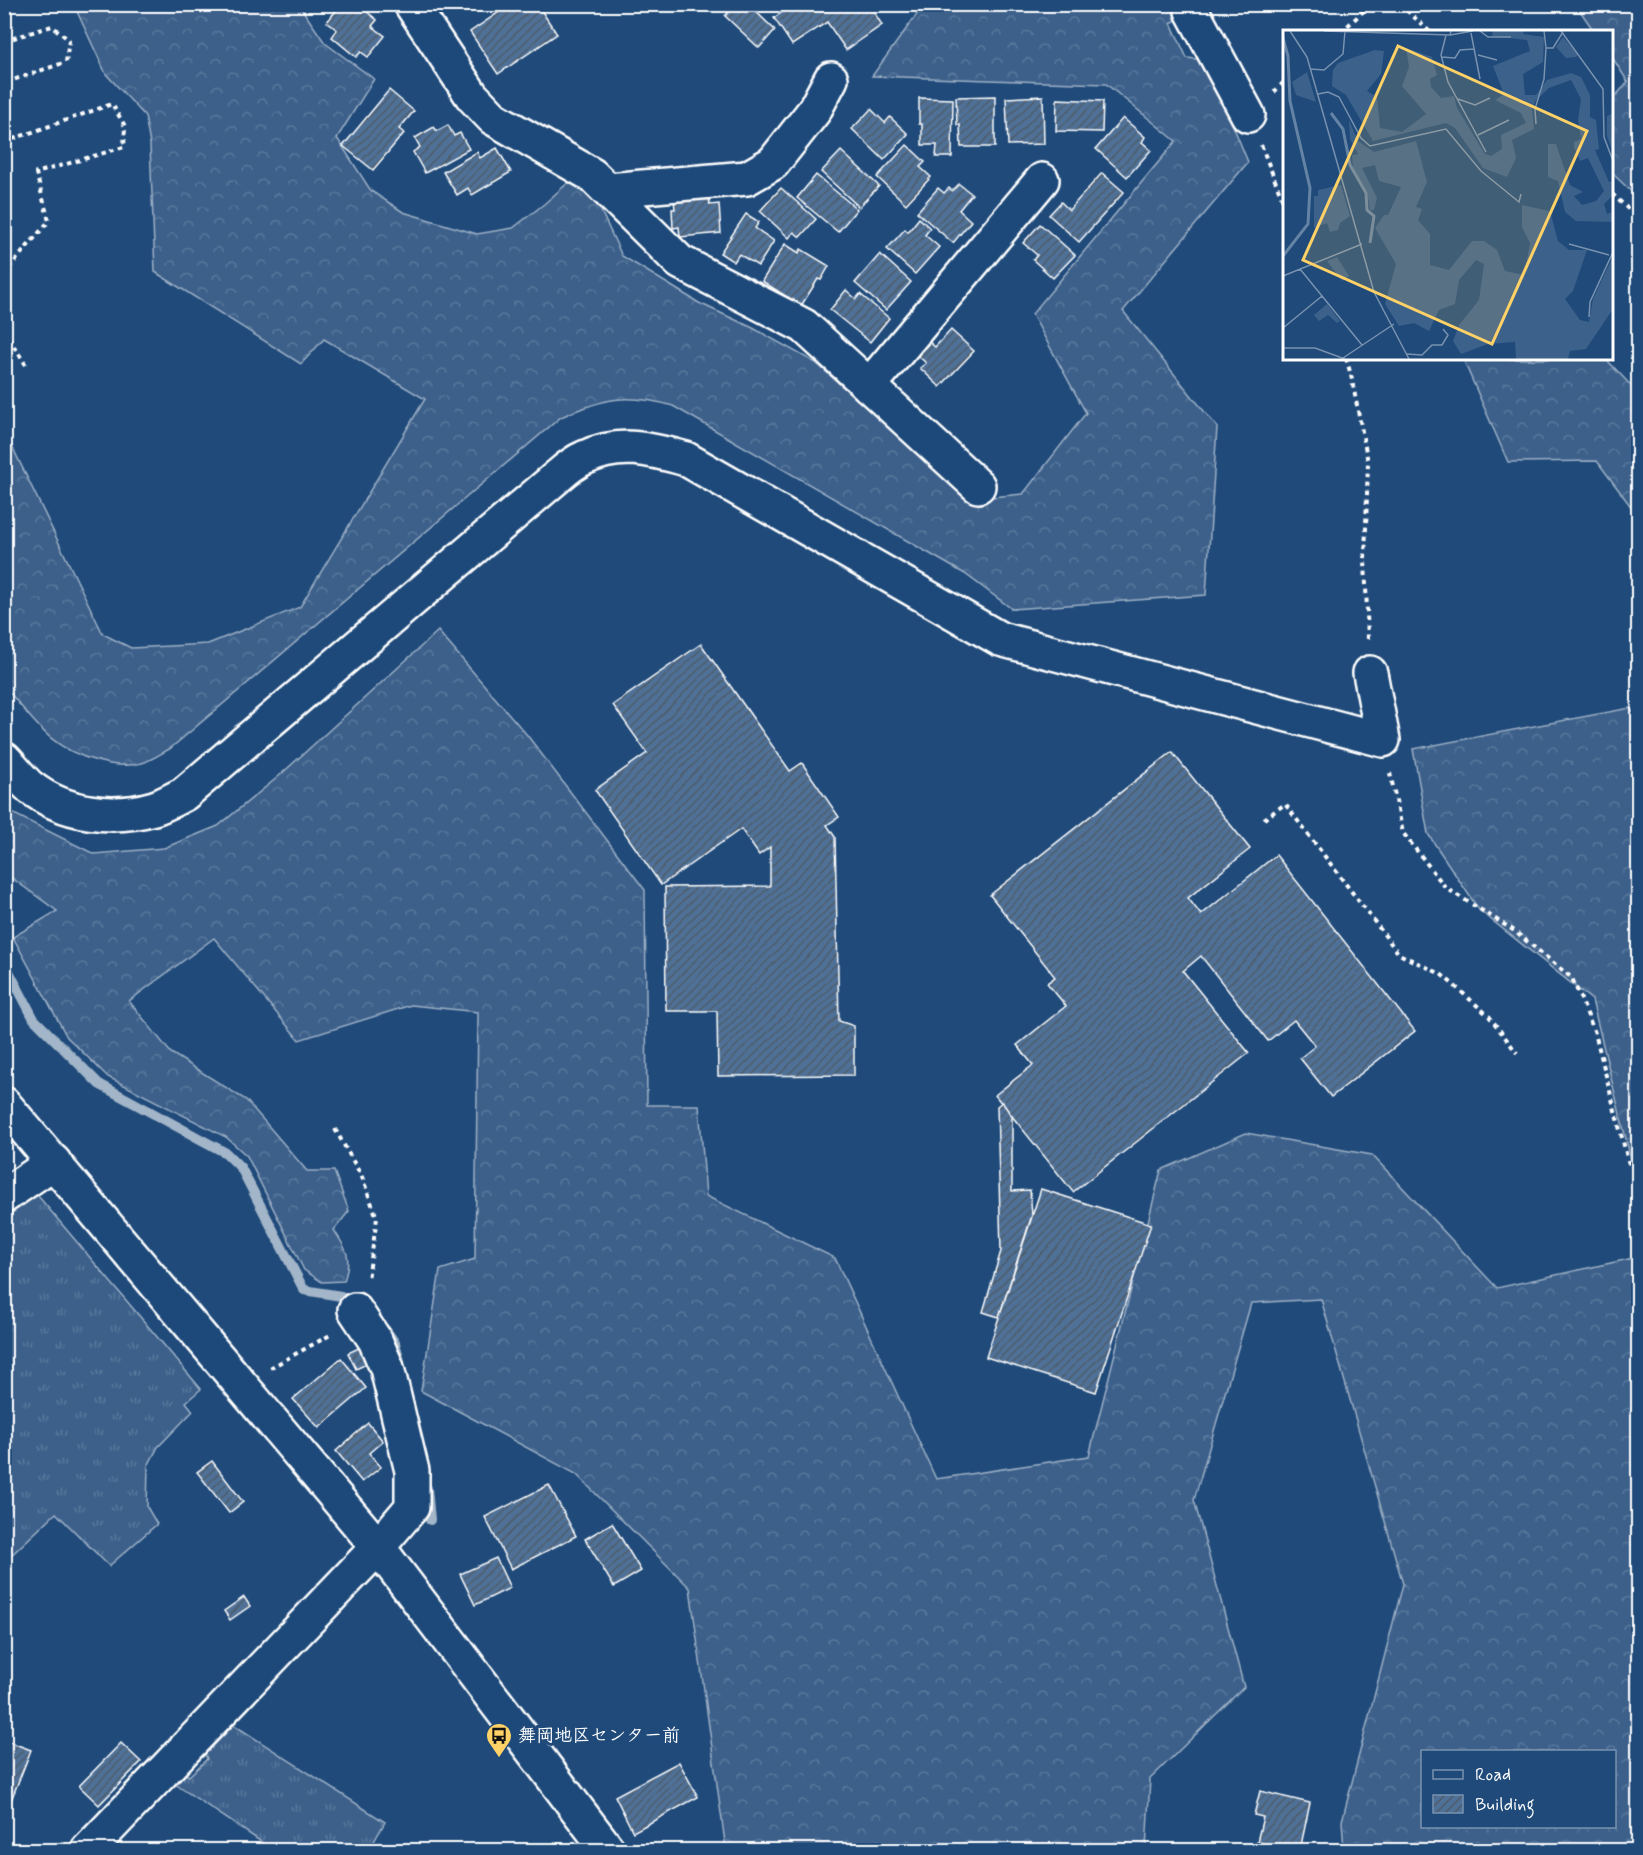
<svg xmlns="http://www.w3.org/2000/svg" width="1643" height="1855" viewBox="0 0 1643 1855" font-family="Mynerve,'Klee One',sans-serif">
  <defs>
    <pattern id="grass-tufts" width="24" height="20" patternUnits="userSpaceOnUse" patternTransform="scale(1.5)"><rect width="24" height="20" fill="#3c618b"/><path d="M3 7l-1-3M5 7V3M7 7l1-3M15 17l-1-3M17 17v-4M19 17l1-3" fill="none" stroke="#59799c"/></pattern>
    <pattern id="forest-crowns" width="20" height="18" patternUnits="userSpaceOnUse" patternTransform="scale(1.5)"><rect width="20" height="18" fill="#3c618b"/><path d="M2 6a3 3 0 1 1 6 0M12 15a3 3 0 1 1 6 0" fill="none" stroke="#59799c"/></pattern>
    <pattern id="building-hatch" width="6" height="6" patternUnits="userSpaceOnUse" patternTransform="scale(1.5)"><rect width="6" height="6" fill="#507197"/><path d="M-1 1l2-2M0 6l6-6M5 7l2-2" fill="none" stroke="#4e5b6a"/></pattern>
  </defs>
  <rect width="100%" height="100%" fill="#1f4a7a"/>
  <filter id="ink" filterUnits="userSpaceOnUse"><feTurbulence type="fractalNoise" baseFrequency=".0167" numOctaves="2"/><feDisplacementMap in="SourceGraphic" scale="12" xChannelSelector="R" yChannelSelector="G"/><feConvolveMatrix kernelMatrix="1 2 1 2 8 2 1 2 1" color-interpolation-filters="sRGB"/></filter>
  <g filter="url(#ink)">
    <g fill="url(#grass-tufts)" stroke="#9eb0c5" stroke-width="1.5">
      <polygon points="33,1190 201,1389 186,1402 193,1411 158,1447 148,1466 147,1507 157,1524 109,1566 56,1513 5,1561 5,1211"/>
      <polygon points="234,1725 385,1822 369,1850 279,1850 263,1843 175,1784 186,1774 189,1776 207,1759 205,1754"/>
    </g>
    <g fill="url(#forest-crowns)" stroke="#9eb0c5" stroke-width="1.5" fill-rule="evenodd">
      <path d="M74 5H299L325 43 374 79 337 138 371 191 403 212 477 234 513 228 544 204 570 181 593 194 622 256 699 303 753 328 816 363 920 455 981 498 1023 494 1086 413 1032 314 1176 141 1106 84 872 76 920 10 916 5H1183L1185 15 1171 23 1187 58 1206 60 1248 162 1123 311 1217 427 1206 595 1012 609 965 574 673 406C627 393 604 398 561 417L171 748C162 753 152 760 142 763 127 767 111 765 97 761 49 748 35 722 5 687L4 438H8L103 634 131 648 208 644 300 607 425 399 324 339 301 364 155 272 150 144 145 116 106 74Z"/>
      <polygon points="1576,5 1638,5 1638,198 1612,173 1612,100 1628,82 1612,57 1612,32 1594,31"/>
      <polygon points="1463,359 1606,359 1638,393 1638,516 1597,461 1508,462"/>
      <path d="M438 631 527 735 645 890 647 1105H699L706 1196 835 1258 936 1479 1089 1456 1161 1170 1246 1133 1372 1155 1497 1288 1638 1257V1850H1344L1342 1821 1403 1584 1321 1299 1251 1303 1194 1500 1244 1687 1150 1779 1146 1850H726L690 1588 576 1474 421 1391 440 1270 475 1259 478 1012 411 1005 299 1040 214 938 129 1001 171 1053 246 1100 307 1171H334L349 1211 334 1230C347 1250 352 1257 344 1281L322 1282 304 1270 247 1156 226 1137 108 1077 67 1037 13 937 57 911 5 873 4 803 14 814 94 854 164 848 218 826 278 777ZM1422 1752H1614V1826H1422Z"/>
      <polygon points="1630,708 1638,718 1638,1188 1592,1000 1479,910 1428,834 1413,749"/>
    </g>
    <g fill="none" stroke-linecap="round" stroke-linejoin="round">
      <g stroke="#a3b5c8" stroke-width="10">
        <polyline points="4,962 34,1019 99,1084 226,1153 241,1168 304,1290 341,1296 357,1304"/>
        <polyline points="386,1330 395,1343 400,1361"/>
        <polyline points="427,1488 430,1520"/>
      </g>
    </g>
    <g fill="url(#building-hatch)" stroke="#fff" stroke-width="1.5">
      <polygon points="341,4 358,4 377,20 372,26 385,36 368,57 361,52 356,57 332,37 337,30 327,22"/>
      <polygon points="511,4 537,4 557,34 498,74 470,32"/>
      <polygon points="736,4 741,4 749,12 752,8 775,30 759,48 725,16"/>
      <polygon points="794,4 869,4 882,25 846,50 827,22 792,45 774,18"/>
      <polygon points="389,90 414,111 399,129 404,133 373,170 343,146"/>
      <polygon points="995,96 995,147 961,147 960,125 957,125 956,97"/>
      <polygon points="1043,96 1044,144 1008,145 1006,98"/>
      <polygon points="919,98 953,99 952,157 936,157 937,145 922,145 922,124 919,124"/>
      <polygon points="1057,99 1103,101 1102,132 1056,131"/>
      <polygon points="871,109 885,123 890,117 908,134 884,160 852,129"/>
      <polygon points="1123,118 1145,137 1142,142 1151,150 1127,177 1096,149"/>
      <polygon points="448,125 454,136 460,133 469,149 425,173 413,152 420,147 415,138 434,127 437,131"/>
      <polygon points="907,145 925,162 920,167 931,177 906,204 877,177"/>
      <polygon points="497,148 511,172 472,195 468,188 457,195 443,172 477,152 480,158"/>
      <polygon points="841,151 879,186 859,207 821,172"/>
      <polygon points="1102,173 1124,192 1079,242 1049,215 1061,202 1069,210"/>
      <polygon points="816,175 857,209 838,232 797,198"/>
      <polygon points="959,184 972,194 959,210 971,221 953,243 917,212 938,188 944,193 949,188 952,191"/>
      <polygon points="781,188 816,219 800,237 794,232 789,238 760,211"/>
      <polygon points="709,198 710,205 719,204 721,233 680,237 679,227 673,228 672,209 675,209 674,200"/>
      <polygon points="746,214 759,222 755,228 774,241 758,266 739,254 734,262 720,253"/>
      <polygon points="919,218 930,228 925,235 939,247 915,274 887,249 905,229 908,232"/>
      <polygon points="1040,224 1075,255 1053,278 1033,260 1037,255 1023,243"/>
      <polygon points="785,244 799,253 801,249 829,266 821,280 818,279 801,306 762,281"/>
      <polygon points="880,254 911,282 886,310 855,283"/>
      <polygon points="846,290 856,299 860,294 889,318 870,342 830,310"/>
      <polygon points="951,330 974,351 940,387 920,368 926,363 916,354 928,341 935,347"/>
      <polygon points="701,644 790,771 802,763 839,817 827,825 835,837 839,1021 854,1026 854,1075 718,1076 717,1011 666,1011 665,887 770,886 770,847 759,855 741,829 661,885 595,790 647,753 613,705"/>
      <polygon points="1172,752 1250,849 1188,898 1201,915 1276,855 1415,1031 1331,1097 1300,1058 1315,1046 1294,1020 1268,1041 1201,956 1183,971 1249,1053 1073,1192 995,1095 1033,1065 1017,1045 1066,1006 1047,983 1055,977 990,895"/>
      <polygon points="1002,1102 1012,1116 1012,1191 1030,1190 1032,1215 999,1317 983,1312 1001,1251 997,1106"/>
      <polygon points="1041,1189 1151,1224 1096,1392 986,1357"/>
      <polygon points="365,1345 373,1361 356,1369 348,1353"/>
      <polygon points="341,1358 366,1388 319,1428 293,1399"/>
      <polygon points="368,1423 383,1441 369,1453 381,1467 362,1482 336,1451"/>
      <polygon points="212,1461 243,1502 229,1513 197,1472"/>
      <polygon points="549,1485 576,1536 511,1569 485,1517"/>
      <polygon points="612,1523 641,1571 614,1587 585,1539"/>
      <polygon points="496,1558 510,1588 475,1605 460,1574"/>
      <polygon points="244,1597 250,1606 230,1620 224,1611"/>
      <polygon points="4,1740 31,1750 4,1818"/>
      <polygon points="121,1743 141,1762 99,1805 79,1786"/>
      <polygon points="679,1762 698,1797 633,1832 615,1796"/>
      <polygon points="1260,1791 1310,1803 1300,1850 1257,1842 1263,1817 1254,1815"/>
    </g>
    <g fill="none" stroke-linecap="round" stroke-linejoin="round">
      <defs>
        <g id="minor">
          <polyline points="411,4 472,96 493,118 592,175 680,262 804,326 978,486"/>
          <polyline points="1191,4 1192,11 1248,115"/>
          <polyline points="608,190 747,178 773,163 814,111 831,79"/>
          <polyline points="869,386 1042,180"/>
          <path d="M4 759C13 768 21 779 30 787 64 814 113 820 154 808 164 805 174 799 184 794L557 477C565 470 574 462 584 458 620 441 650 449 686 459L1000 639 1383 740 1370 673"/>
          <polyline points="4,1104 378,1547 608,1850"/>
          <polyline points="4,1196 54,1162"/>
          <polyline points="88,1850 378,1547 412,1507 412,1471 387,1368 375,1340 355,1310"/>
        </g>
      </defs>
      <use href="#minor" stroke="#fff" stroke-width="38"/>
      <g stroke="#fff" stroke-width="4" stroke-dasharray="4.5 4.5" stroke-linecap="butt">
        <polyline points="1400,4 1430,32"/>
        <polyline points="1341,32 1371,4"/>
        <polyline points="4,41 52,26 69,40 66,62 4,83"/>
        <polyline points="1274,92 1284,82"/>
        <polyline points="4,142 112,104 125,126 124,147 36,173 49,221 4,274"/>
        <polyline points="1261,145 1284,203"/>
        <polyline points="1612,194 1638,218"/>
        <polyline points="4,331 26,365"/>
        <polyline points="1346,358 1351,375 1368,462 1365,559 1368,640"/>
        <polyline points="1390,773 1403,833 1446,888 1513,930 1572,978 1595,1033 1628,1161 1638,1181"/>
        <polyline points="1264,819 1285,804 1399,954 1441,974 1489,1016 1517,1053"/>
        <polyline points="335,1129 362,1177 377,1218 368,1279"/>
        <polyline points="270,1368 332,1334"/>
      </g>
      <use href="#minor" stroke="#1f4a7a" stroke-width="33"/>
    </g>
  </g>
  <defs>
    <symbol id="bus-pin" viewBox="-11 -11 22 30"><path d="M0 17L-7.5 6A9.5 9.5 0 1 1 7.5 6Z" fill="#ffd166" stroke="#1f4a7a"/><path d="M-5-6H5V4H4V6H2V4H-2V6H-4V4H-5ZM-3.5-4V0h7V-4ZM-3.5 1.2v1.5H-2V1.2ZM2 1.2v1.5H3.5V1.2Z" fill="#111"/></symbol>
  </defs>
  <g fill-rule="evenodd">
    <use href="#bus-pin" x="484" y="1721" width="30" height="40"/>
  </g>
  <g text-anchor="middle" dominant-baseline="central" stroke-width="6" stroke-linejoin="round" paint-order="stroke">
    <g font-size="18" font-weight="bold" fill="#fff" stroke="#1f4a7a" text-anchor="start">
      <text x="518" y="1736">舞岡地区センター前</text>
    </g>
  </g>
  <g transform="translate(1283 30)">
    <rect width="330" height="330" fill="#1f4a7a"/>
    <path d="M24 42 33 72 13 65 9 52ZM58 155 67 186 57 193 55 200 47 202 44 193 31 198V166H35V160ZM54 227 66 246 59 251 44 231ZM44 274 57 291 54 293 45 285 36 291 31 285Z" fill="#3c618b"/>
    <path d="M210 1H241L240 4 261 7 260 32 240 44 242 65H253L264 50 288 43 298 47 307 65V87L313 90 316 119 312 120 326 152 330 151V165L321 174 324 184 330 182V192L293 191 282 182 275 151 265 147V114H273L287 155 300 162 291 166 299 175 313 171 321 161 305 128 297 131 291 117V112L298 109 295 90 298 69 288 50 266 58 253 70 249 79 251 99 229 110 233 128 224 147 200 138 172 98 163 93 90 111 63 65 49 56 50 40 55 33 92 20 101 21 98 44 84 61 94 67 97 98 119 102 143 84 119 56 126 37 123 18 149 27 154 45 147 49 148 57 158 68 171 66 174 78 202 124 208 126 219 119 218 105 243 93 238 83 212 70 221 64 210 36 247 21 244 10 209 6ZM280 7 295 25 293 27 283 28 273 17ZM330 83V123L324 106V86ZM66 90 75 111 91 122 133 111 144 152 133 177 139 179 135 190 147 204V235L166 240 189 211H201L214 220 222 241 241 245 247 213 239 197V175L267 181 275 211 286 220H304L290 261 282 269 297 290 306 292 310 269 330 226V279L303 319 287 321 285 329H233L232 312 205 314 178 324 170 311 176 295 196 270 201 234 193 230 176 250 172 274 156 280 146 301 131 293 116 296 102 274 113 234 92 198 101 185H105L118 157 96 151 92 135 79 138 94 168 91 180H87L84 162 70 139 69 125 75 124 67 109Z" fill="#3c618b"/>
    <path fill="none" stroke="#6583a4" stroke-width="3" d="M0 8 5 26 7 71 27 158 25 194 0 226M48 83 60 99 67 135 83 163 84 180 91 186 87 213"/>
    <path fill="none" stroke="#7992af" stroke-width="1.5" d="M7 1 24 27 91 262 126 329M41 1 167 5 168 1M197 1 205 7H228M278 1 320 59 321 107 330 131M188 3 197 49M163 5 158 25 165 52 203 122M167 5 190 1M263 18H270L280 2M195 25 214 30M158 27 172 28 177 20 191 19M27 39 41 40 60 24 62 1M35 64 45 62 56 67 78 108 87 116 163 99 198 141 236 172 238 164M175 69 192 75 207 68M253 94 252 79 261 49 263 18 261 1M195 105 226 90M286 214 326 225M17 239 79 315M0 246 79 214M306 287 307 272 330 222M0 298 39 266M0 318H32L62 329M124 324 139 325 149 315H159L165 305 160 299M60 328 111 294"/>
    <path fill="#ffd166" fill-opacity="0.15" stroke="#ffd166" stroke-width="3" d="M115 16 304 101 209 314 20 230Z"/>
    <rect width="330" height="330" fill="none" stroke="#fff" stroke-width="3"/>
  </g>
  <rect width="1643" height="1855" fill="none" stroke="#1f4a7a" stroke-width="24"/>
  <rect x="12" y="12" width="1619" height="1831" fill="none" stroke="#fff" stroke-width="2" filter="url(#ink)"/>
  <rect x="1421" y="1750" width="195" height="78" fill="#1f4a7a" stroke="#7992af" stroke-width="1.5"/>
  <rect x="1433" y="1770" width="30" height="9" fill="#1f4a7a" stroke="#7992af" stroke-width="1.5"/>
  <text x="1475" y="1780" font-size="18" fill="#ffffff">Road</text>
  <rect x="1433" y="1795" width="30" height="18" fill="url(#building-hatch)" stroke="#7992af" stroke-width="1.5"/>
  <text x="1475" y="1810" font-size="18" fill="#ffffff">Building</text>
</svg>
